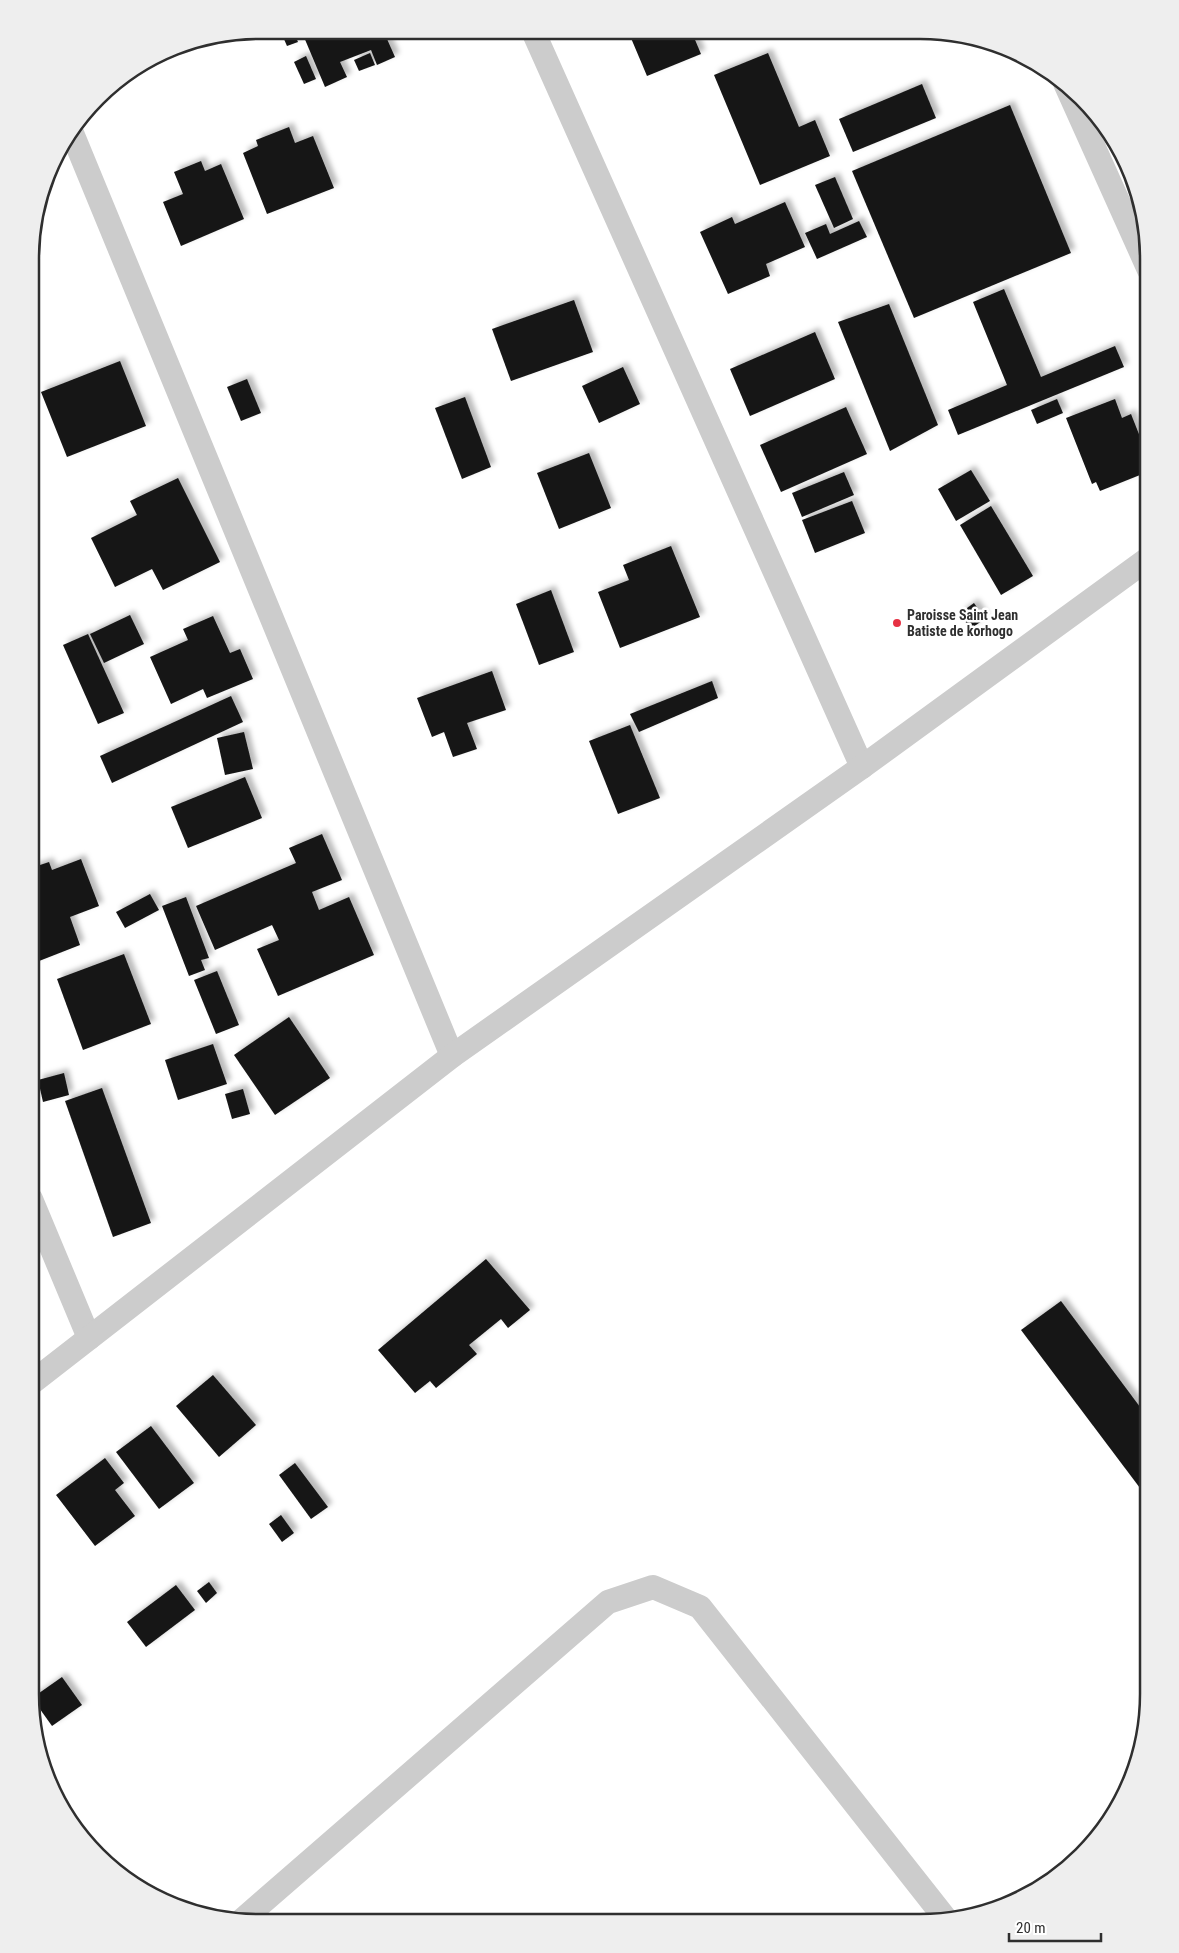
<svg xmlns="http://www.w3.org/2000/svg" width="1179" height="1953" viewBox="0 0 1179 1953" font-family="'Roboto Condensed',sans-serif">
  <defs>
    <filter id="shadow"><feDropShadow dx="4.5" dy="-4.5" stdDeviation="2.5" flood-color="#0004"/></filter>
  </defs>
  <rect width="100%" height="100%" fill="#fff"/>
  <g fill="#161616" filter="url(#shadow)">
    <polygon points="280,30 293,30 298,42 287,46"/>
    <polygon points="301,30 383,30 395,57 377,65 371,50 340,62 347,77 325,87"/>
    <polygon points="428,30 432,31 434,36 425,40 422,33"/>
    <polygon points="628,31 703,31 693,35 701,54 647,76"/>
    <polygon points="370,53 375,65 359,71 354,60"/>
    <polygon points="768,53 799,127 815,120 830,156 760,185 714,75"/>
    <polygon points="306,56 316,79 304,84 294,62"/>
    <polygon points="922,84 936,118 853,152 839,119"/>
    <polygon points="1010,105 1071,253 914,318 852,171"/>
    <polygon points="289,127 295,143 313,136 334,188 267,214 243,153 258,146 256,140"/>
    <polygon points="201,161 205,171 221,164 244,219 181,246 163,202 183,194 174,172"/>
    <polygon points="835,177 853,219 834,228 815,185"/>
    <polygon points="785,202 805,247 766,264 770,276 728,294 700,232 732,217 735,224"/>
    <polygon points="859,221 867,237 817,259 805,233 826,224 830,234"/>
    <polygon points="1004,289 1041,377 1115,346 1124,367 958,435 948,410 1007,385 973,302"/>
    <polygon points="574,300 593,352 511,381 492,329"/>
    <polygon points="889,304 938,425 890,451 838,322"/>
    <polygon points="815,332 835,379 750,416 730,369"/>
    <polygon points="120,361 146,426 67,457 41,392"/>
    <polygon points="623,367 640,404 599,423 582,386"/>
    <polygon points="247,379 261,413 241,421 227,387"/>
    <polygon points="465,397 491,467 462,479 435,408"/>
    <polygon points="1057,399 1063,413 1037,424 1031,410"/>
    <polygon points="1115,399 1122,418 1131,414 1148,457 1140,460 1145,473 1100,491 1096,482 1092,484 1066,418"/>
    <polygon points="846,407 867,454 781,492 760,445"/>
    <polygon points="589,453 611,508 559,529 537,473"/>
    <polygon points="971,470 990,501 956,521 938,489"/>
    <polygon points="844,472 854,495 802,517 792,493"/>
    <polygon points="178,478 220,562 163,590 152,569 115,587 91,538 137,515 130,501"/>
    <polygon points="852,501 865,533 815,553 802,520"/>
    <polygon points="991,506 1033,576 1001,595 960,525"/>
    <polygon points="671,546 700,617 620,648 598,592 629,580 623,565"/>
    <polygon points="551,590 574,652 539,665 516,604"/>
    <polygon points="974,603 985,619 970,629 960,613"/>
    <polygon points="130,615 144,644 104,663 90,634"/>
    <polygon points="213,616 230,653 240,649 253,679 207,698 203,689 171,704 150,657 188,640 183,629"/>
    <polygon points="88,634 124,713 98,724 63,645"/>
    <polygon points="492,671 506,710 467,723 477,749 453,757 444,732 432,737 417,698"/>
    <polygon points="712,681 718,698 639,732 630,714"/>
    <polygon points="231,696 243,722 112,783 100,756"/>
    <polygon points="630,725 660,798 618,814 589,741"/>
    <polygon points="244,732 253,769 225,775 217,738"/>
    <polygon points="245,777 262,818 188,848 171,807"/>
    <polygon points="322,834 342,880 312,892 319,910 349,897 374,955 278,996 257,949 279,940 272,925 215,950 196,906 296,863 289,848"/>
    <polygon points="81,859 99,906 70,917 80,945 34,963 31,954 31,868 49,862 52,870"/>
    <polygon points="150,894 159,910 125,928 116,912"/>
    <polygon points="186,897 209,958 201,960 205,970 189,976 162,906"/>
    <polygon points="124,954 151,1024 83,1050 57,979"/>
    <polygon points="217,971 239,1025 216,1034 194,980"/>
    <polygon points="289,1017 330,1078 275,1115 234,1055"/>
    <polygon points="213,1044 227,1084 178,1100 165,1060"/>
    <polygon points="64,1073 69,1095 43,1102 38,1080"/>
    <polygon points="102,1088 151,1223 113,1237 65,1101"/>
    <polygon points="243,1089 250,1114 232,1119 225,1094"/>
    <polygon points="486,1259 530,1310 508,1328 501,1319 469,1345 477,1354 436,1388 430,1381 415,1393 378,1350"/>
    <polygon points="1061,1301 1149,1419 1149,1500 1021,1330"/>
    <polygon points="213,1375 256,1425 219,1457 176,1406"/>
    <polygon points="151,1426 194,1483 159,1509 116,1452"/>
    <polygon points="105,1458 124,1483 115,1490 135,1516 95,1546 56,1495"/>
    <polygon points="295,1463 328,1507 311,1519 279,1475"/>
    <polygon points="281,1515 294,1533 282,1542 269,1524"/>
    <polygon points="209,1582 217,1593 206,1603 197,1591"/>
    <polygon points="176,1585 195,1610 146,1647 127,1622"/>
    <polygon points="62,1677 82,1705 52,1726 32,1698"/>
  </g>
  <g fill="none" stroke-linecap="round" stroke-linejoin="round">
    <g stroke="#ccc" stroke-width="24">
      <polyline points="533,31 862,767"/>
      <polyline points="1065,83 1149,270"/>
      <polyline points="72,133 452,1056"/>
      <polyline points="31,1199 89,1338"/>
      <polyline points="30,1384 452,1056 862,767 1149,558"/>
      <polyline points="241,1921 608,1602 653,1587 700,1607 945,1918"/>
    </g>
  </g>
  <circle fill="#e63143" stroke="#fff" stroke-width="2" cx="897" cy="623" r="5"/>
  <g text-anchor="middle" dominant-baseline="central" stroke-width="5" stroke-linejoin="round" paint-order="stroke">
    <g font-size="14" font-weight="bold" fill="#2f2f2f" stroke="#fff" text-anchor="start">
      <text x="907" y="615">Paroisse Saint Jean<tspan x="907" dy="16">Batiste de korhogo</tspan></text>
    </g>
  </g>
  <path d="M0 0H1179V1953H0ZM259 39H920A220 220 0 0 1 1140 259V1694A220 220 0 0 1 920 1914H259A220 220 0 0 1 39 1694V259A220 220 0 0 1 259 39Z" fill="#eee" fill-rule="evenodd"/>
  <path fill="none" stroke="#2f2f2f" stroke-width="2.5" d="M259 39H920A220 220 0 0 1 1140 259V1694A220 220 0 0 1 920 1914H259A220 220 0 0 1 39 1694V259A220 220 0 0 1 259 39Z"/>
  <path d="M1009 1933v8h92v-8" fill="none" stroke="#2f2f2f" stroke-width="2.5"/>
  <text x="1016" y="1933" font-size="15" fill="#2f2f2f" stroke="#ffffff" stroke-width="4" paint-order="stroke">20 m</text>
</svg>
